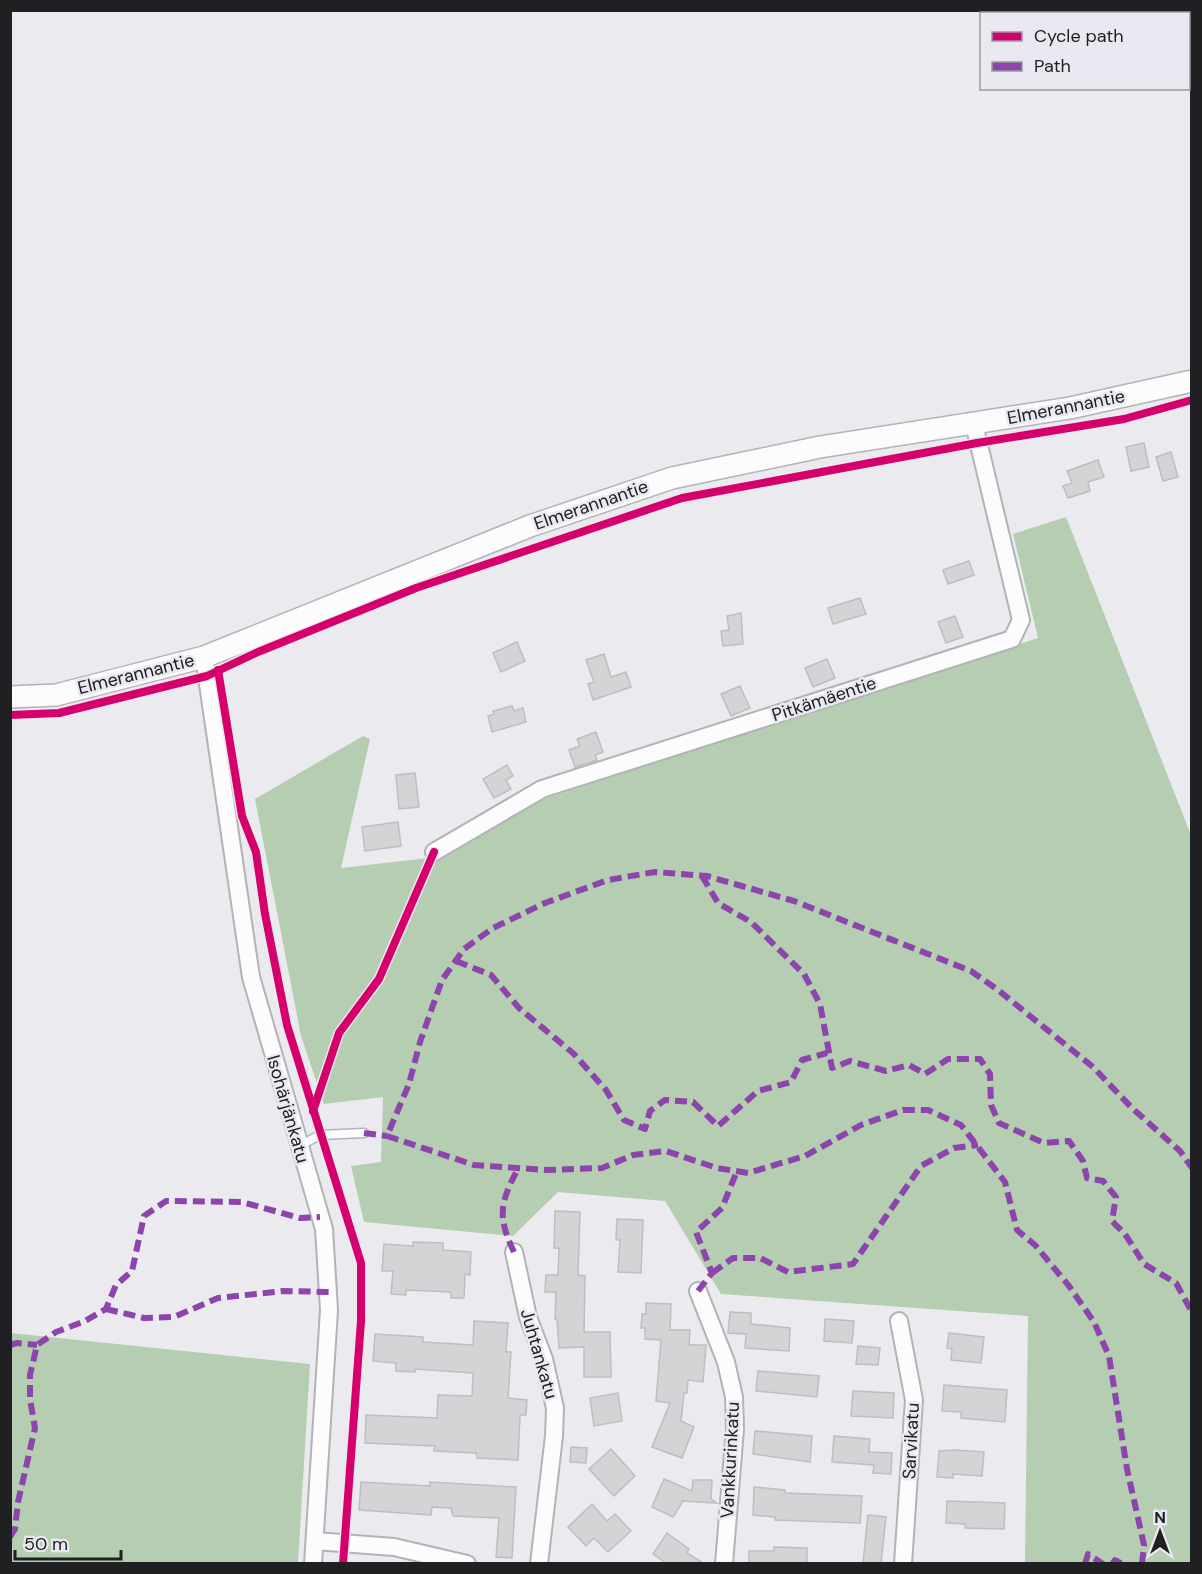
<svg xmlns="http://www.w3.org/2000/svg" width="1202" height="1574" viewBox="0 0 1202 1574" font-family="'DM Sans',sans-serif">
  <rect width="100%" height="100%" fill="#ebebef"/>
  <g fill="#b5cdb0">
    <polygon points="1066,517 1191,835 1191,1563 1025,1563 1028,1316 721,1294 665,1201 558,1192 513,1236 364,1222 351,1166 381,1162 383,1097 324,1104 301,1036 255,799 363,736 370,739 341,868 446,856 544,799 1038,638 1013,534"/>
    <polygon points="11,1333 310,1364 298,1563 11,1563"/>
  </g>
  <g fill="#d4d4d7" stroke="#bebec1" stroke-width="1.5">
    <polygon points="1144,443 1149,467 1131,471 1126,447"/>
    <polygon points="1171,452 1178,477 1163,481 1156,457"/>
    <polygon points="1098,460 1104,477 1088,482 1090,491 1068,498 1063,486 1072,483 1067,471"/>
    <polygon points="969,561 974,575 948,584 943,570"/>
    <polygon points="860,598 866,614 833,624 828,608"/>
    <polygon points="741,613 743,644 723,646 721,631 729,630 727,616"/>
    <polygon points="955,616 963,637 946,643 938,622"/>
    <polygon points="517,642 525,661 501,672 493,653"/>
    <polygon points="604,654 611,677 626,672 631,687 593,700 588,684 594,682 586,660"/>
    <polygon points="827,659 835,678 813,687 805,668"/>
    <polygon points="740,686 750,708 731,716 721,694"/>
    <polygon points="512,706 514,711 523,708 526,722 492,732 488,716 494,714 493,711"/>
    <polygon points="596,732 603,752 595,755 597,760 575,767 569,750 580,746 577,739"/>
    <polygon points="507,765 513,776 506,780 511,789 494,798 483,779"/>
    <polygon points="415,773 419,807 399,809 396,775"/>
    <polygon points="398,822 401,846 365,851 362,827"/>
    <polygon points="555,1211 580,1212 578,1275 585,1276 584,1332 610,1332 611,1377 584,1377 584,1347 559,1348 557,1319 555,1319 556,1292 545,1292 546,1275 558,1275 559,1248 554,1248"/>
    <polygon points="617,1219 643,1220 641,1273 618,1272 620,1240 616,1240"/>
    <polygon points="413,1242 443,1243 443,1250 471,1252 470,1275 465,1274 464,1298 451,1298 451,1292 406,1290 406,1295 391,1294 393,1271 382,1271 384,1244 413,1246"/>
    <polygon points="646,1303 671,1304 670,1330 690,1330 689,1345 706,1345 703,1382 688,1380 687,1393 684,1393 681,1421 694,1427 682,1458 652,1447 670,1403 656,1401 661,1340 645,1339 645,1328 641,1328 642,1314 646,1314"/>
    <polygon points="730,1312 751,1313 751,1324 790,1328 789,1351 745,1348 746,1334 728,1333"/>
    <polygon points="825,1319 854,1321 852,1343 824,1341"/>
    <polygon points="474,1321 508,1323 506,1352 511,1352 508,1398 527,1400 526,1415 520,1415 518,1460 477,1458 476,1453 434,1451 435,1446 365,1443 366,1415 437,1418 438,1395 472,1396 473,1373 415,1369 415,1372 396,1371 396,1363 373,1361 375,1334 423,1337 423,1342 473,1345"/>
    <polygon points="949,1333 984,1337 981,1363 951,1360 952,1349 947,1348"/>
    <polygon points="858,1346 880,1348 878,1365 856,1364"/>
    <polygon points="758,1371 819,1376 817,1397 756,1391"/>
    <polygon points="944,1385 1007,1390 1005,1422 961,1418 961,1412 942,1411"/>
    <polygon points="853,1391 894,1393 893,1418 851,1416"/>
    <polygon points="618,1393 622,1421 594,1426 590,1398"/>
    <polygon points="755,1431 812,1436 810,1462 753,1454"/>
    <polygon points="834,1436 870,1439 869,1452 892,1453 891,1474 873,1473 874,1465 832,1462"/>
    <polygon points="571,1447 587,1448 586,1463 570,1462"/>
    <polygon points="611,1449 635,1476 614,1496 589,1469"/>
    <polygon points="955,1450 984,1452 982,1476 953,1474 953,1478 937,1477 939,1451"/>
    <polygon points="664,1479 692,1491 693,1480 712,1480 711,1499 717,1503 683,1501 673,1517 652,1507"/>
    <polygon points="361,1482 430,1486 430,1482 516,1487 512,1558 496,1557 499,1518 453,1516 451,1508 432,1507 431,1515 359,1510"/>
    <polygon points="754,1487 785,1490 785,1493 862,1496 860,1523 775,1520 775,1517 753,1515"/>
    <polygon points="947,1501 1005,1503 1004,1529 965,1528 965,1524 946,1523"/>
    <polygon points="592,1504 607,1521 615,1514 631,1531 608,1552 594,1538 586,1546 568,1527"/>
    <polygon points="868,1515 886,1517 881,1563 863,1563"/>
    <polygon points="667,1533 689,1549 687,1553 703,1563 666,1563 653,1554"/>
    <polygon points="774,1547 807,1548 807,1563 749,1563 749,1551 774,1551"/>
  </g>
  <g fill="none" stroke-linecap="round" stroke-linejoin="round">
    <defs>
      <polyline id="service" points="299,1146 320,1135 364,1133"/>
      <g id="minor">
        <polyline points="204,657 251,977 324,1229 329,1310 313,1564"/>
        <polyline points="434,852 542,789 1012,639 1021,620 974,424"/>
        <polyline points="514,1252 528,1317 544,1359 555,1408 554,1436 539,1564"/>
        <polyline points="698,1291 726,1362 734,1397 735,1429 724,1564"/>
        <polyline points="899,1321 914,1400 903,1564"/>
        <polyline points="315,1541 394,1547 467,1564"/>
      </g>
      <polyline id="tertiary" points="10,697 56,695 204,657 530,526 672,478 820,447 1070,408 1192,381"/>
    </defs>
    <use href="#service" stroke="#b2b3b6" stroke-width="11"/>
    <use href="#minor" stroke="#b2b3b6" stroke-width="20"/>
    <use href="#tertiary" stroke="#b2b3b6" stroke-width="24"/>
    <use href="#service" stroke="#fcfcfd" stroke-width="8"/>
    <use href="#minor" stroke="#fcfcfd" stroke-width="16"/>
    <use href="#tertiary" stroke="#fcfcfd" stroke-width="21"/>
    <g stroke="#8e44ad" stroke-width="6" stroke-dasharray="12 6" stroke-linecap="butt">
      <polyline points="702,876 718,903 751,922 804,974 820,1004 832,1068 850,1061 886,1071 909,1065 925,1074 948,1059 980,1059 990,1074 991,1105 999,1123 1044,1143 1069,1141 1083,1161 1087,1178 1103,1181 1116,1197 1112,1221 1125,1234 1144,1264 1176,1283 1192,1312"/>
      <polyline points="456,961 491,975 519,1008 574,1054 606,1090 624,1120 645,1129 650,1111 665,1100 693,1102 718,1126 758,1091 791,1082 802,1060 827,1053"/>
      <polyline points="364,1133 387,1136"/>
      <path d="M514 1252C497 1217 500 1202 518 1169"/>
      <polyline points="712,1273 733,1258 760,1258 788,1272 853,1264 921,1166 954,1148 978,1145"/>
      <polyline points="698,1291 712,1273 696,1232 722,1208 737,1171"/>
      <polyline points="106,1309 144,1318 174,1317 218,1298 283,1291 329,1292"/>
      <polyline points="10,1345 17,1343 37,1345"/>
      <polyline points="10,1537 15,1529 18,1502 35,1428 30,1399 30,1375 37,1345 56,1332 85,1321 106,1309 116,1285 132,1271 144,1216 166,1201 242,1202 300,1218 320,1217"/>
      <polyline points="1085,1564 1088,1554 1103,1564"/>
      <polyline points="1112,1564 1115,1560 1122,1564"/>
      <polyline points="1142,1564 1144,1545 1127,1469 1109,1356 1094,1322 1069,1286 1035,1245 1017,1230 1005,1182 961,1125 928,1110 903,1110 861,1125 805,1156 748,1173 717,1168 666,1151 633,1155 602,1168 546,1170 474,1165 387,1136 409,1084 420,1042 442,980 464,949 493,928 545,903 608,880 655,872 707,876 794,901 971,971 998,990 1093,1067 1132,1108 1180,1151 1192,1168"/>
    </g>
    <defs>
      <g id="cycleway">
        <polyline points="218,670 242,816 256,852 265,914 287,1025 361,1263 361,1321 343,1564"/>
        <polyline points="10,715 59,713 207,676 258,652 416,588 682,498 977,443 1124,419 1192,400"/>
        <polyline points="313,1111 339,1033 379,979 434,852"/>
      </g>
    </defs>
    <use href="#cycleway" stroke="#e9eaf1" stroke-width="11"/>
    <use href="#cycleway" stroke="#d6006c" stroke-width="8"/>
  </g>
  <g text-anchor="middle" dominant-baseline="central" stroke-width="5" stroke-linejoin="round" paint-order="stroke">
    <g font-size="18" fill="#202022" stroke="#e9eaf1">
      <text transform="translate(1066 407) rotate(-11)">Elmerannantie</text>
      <text transform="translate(591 505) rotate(-19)">Elmerannantie</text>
      <text transform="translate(136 674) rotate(-14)">Elmerannantie</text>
      <text transform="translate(824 699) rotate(-18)">Pitkämäentie</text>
      <text transform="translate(288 1109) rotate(74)">Isohärjänkatu</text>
      <text transform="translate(539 1354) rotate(74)">Juhtankatu</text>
      <text transform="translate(911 1441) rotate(-87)">Sarvikatu</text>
      <text transform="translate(730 1460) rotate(-87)">Vankkurinkatu</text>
    </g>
  </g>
  <rect width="1202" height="1574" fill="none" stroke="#202022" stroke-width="24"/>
  <rect x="980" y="12" width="210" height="78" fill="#e9eaf1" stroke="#99999e" stroke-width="1.5"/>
  <rect x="992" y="32" width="30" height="9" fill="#d6006c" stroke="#99999e" stroke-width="1.5"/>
  <text x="1034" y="42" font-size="18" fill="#202022">Cycle path</text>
  <rect x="992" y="62" width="30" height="9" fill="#8e44ad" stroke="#99999e" stroke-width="1.5"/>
  <text x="1034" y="72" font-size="18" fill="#202022">Path</text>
  <g transform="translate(1160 1532)" stroke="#e9eaf1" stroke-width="4.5" paint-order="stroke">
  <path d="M0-4.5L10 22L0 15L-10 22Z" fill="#202022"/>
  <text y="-9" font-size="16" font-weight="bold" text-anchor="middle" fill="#202022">N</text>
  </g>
  <path d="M15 1550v9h106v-9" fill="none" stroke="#202022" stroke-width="3"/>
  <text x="24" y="1550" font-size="18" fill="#202022" stroke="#e9eaf1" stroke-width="4.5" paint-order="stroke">50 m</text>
</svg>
